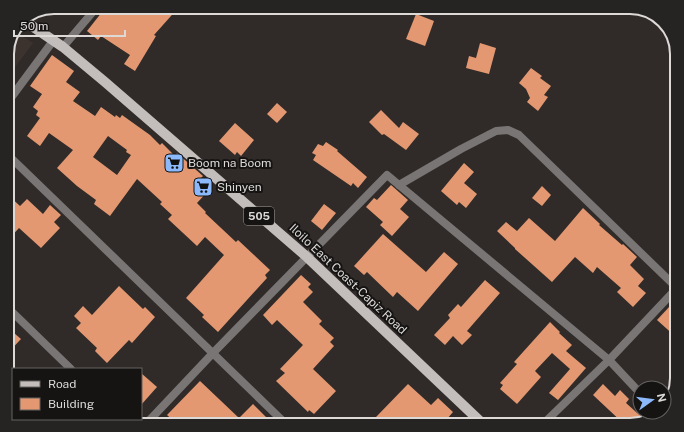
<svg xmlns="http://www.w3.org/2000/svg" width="684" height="432" viewBox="0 0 684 432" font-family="'Public Sans',sans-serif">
  <rect width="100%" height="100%" fill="#302b29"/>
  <polygon fill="#3d332e" points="16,32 33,43 7,78 7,52"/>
  <g fill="#e39871" fill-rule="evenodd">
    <polygon points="106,7 179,7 154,35 156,36 135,71 124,64 130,55 101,36 98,40 87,31"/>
    <polygon points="416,14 434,21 425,46 406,39"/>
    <polygon points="480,43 496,48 489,74 466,68 469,56 476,58"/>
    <path d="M52 55 74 71 66 82 80 92 73 101 95 116 101 107 115 117 116 115 120 118 122 115 150 135 160 145 162 143 175 156 177 153 203 176 199 180 209 190 197 203 206 212 205 213 236 242 238 240 270 270 265 275 267 278 218 332 202 317 204 315 186 298 224 255 205 237 197 246 168 219 172 215 160 204 162 202 137 179 110 216 94 204 96 200 77 186 57 168 73 150 49 133 40 146 27 136 40 118 36 115 38 111 33 107 42 94 30 86ZM108 136 127 150 126 152 131 155 117 175 93 157Z"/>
    <polygon points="531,68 542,76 540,78 551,86 544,95 548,97 538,111 527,102 530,98 526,89 519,83"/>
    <polygon points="277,103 287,112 277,123 267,114"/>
    <polygon points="381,110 399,128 403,122 419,134 406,150 384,134 382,135 369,122"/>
    <polygon points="235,123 254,140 241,156 237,152 235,155 219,141"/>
    <polygon points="326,142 338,150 337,151 367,177 358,188 353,183 351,186 313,160 316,155 312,153 318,144 323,146"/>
    <polygon points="464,163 474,172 464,183 477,194 466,208 459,202 457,205 441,191"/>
    <polygon points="391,185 408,200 400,209 409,217 392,236 380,225 383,222 366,207 374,198 377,200"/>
    <polygon points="542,186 551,195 542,206 532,198"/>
    <polygon points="7,194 20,206 27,199 43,214 50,205 61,215 54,222 60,228 41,248 19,228 7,241"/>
    <polygon points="324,204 336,213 322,230 311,221"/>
    <polygon points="583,208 600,224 599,225 622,245 623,244 637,257 630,265 644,279 638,286 646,293 633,307 617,292 621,288 597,267 593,273 575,257 552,282 515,249 515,248 497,231 506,222 517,231 529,218 555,241"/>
    <polygon points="383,234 426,272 444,252 458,264 418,311 397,292 393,297 367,272 364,275 354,266"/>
    <polygon points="301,275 311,284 308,287 313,292 303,302 322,321 319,324 334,338 330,342 334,346 313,369 336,391 314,414 309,410 308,412 276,381 285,373 280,369 303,345 277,320 272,325 263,315"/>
    <polygon points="485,280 500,293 467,331 472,335 462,345 453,336 445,345 434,335 450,318 448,315 458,304 461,307"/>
    <polygon points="119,286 143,309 145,307 155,317 132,343 129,340 107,363 95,351 97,348 76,328 81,323 74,316 83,306 92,315"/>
    <polygon points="670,306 677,313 677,338 657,320"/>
    <polygon points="550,322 560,332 559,333 572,345 566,351 586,368 558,400 549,393 570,369 552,353 535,371 541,377 517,404 500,389 503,385 500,383 517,364 514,362"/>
    <polygon points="7,327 21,339 7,354"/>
    <polygon points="141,373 157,387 141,405"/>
    <polygon points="200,381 239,418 253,404 266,417 258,425 178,425 167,415"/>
    <polygon points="408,384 431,405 438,398 453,412 447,419 453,425 384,425 376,417"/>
    <polygon points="603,384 615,396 620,390 629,399 626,403 646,421 625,425 593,395"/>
  </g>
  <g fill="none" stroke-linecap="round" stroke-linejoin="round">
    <g stroke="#787574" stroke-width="8">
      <polyline points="63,47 97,7"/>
      <polyline points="7,103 53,41"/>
      <polyline points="7,154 287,425"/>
      <polyline points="399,185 461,149 496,131 508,130 519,135 677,288"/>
      <polyline points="7,307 71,369"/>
      <polyline points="657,412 659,414"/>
      <polyline points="122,419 128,425"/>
      <polyline points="145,425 213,353 387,175 609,360 640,393"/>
      <polyline points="542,425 609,360 677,288"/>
    </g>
    <polyline stroke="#c3bebc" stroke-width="10" points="23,20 63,47 105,82 307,257 484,425"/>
  </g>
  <defs>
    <symbol id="supermarket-square" viewBox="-11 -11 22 22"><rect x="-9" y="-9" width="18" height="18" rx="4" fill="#8cb9fc" stroke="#161413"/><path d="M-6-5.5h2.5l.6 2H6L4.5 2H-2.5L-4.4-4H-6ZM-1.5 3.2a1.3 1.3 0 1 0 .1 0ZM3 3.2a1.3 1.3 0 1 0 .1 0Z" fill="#111"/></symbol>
  </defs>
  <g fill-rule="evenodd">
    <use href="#supermarket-square" x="163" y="152" width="22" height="22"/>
    <use href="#supermarket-square" x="192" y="176" width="22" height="22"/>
  </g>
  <g text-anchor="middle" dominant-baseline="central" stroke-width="4" stroke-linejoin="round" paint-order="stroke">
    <rect fill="#161413" stroke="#a19e9c" stroke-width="1" x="244" y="207" width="30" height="18" rx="3"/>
    <g font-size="11" font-weight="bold" fill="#dcd9d7">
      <text x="259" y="216">505</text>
    </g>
    <g font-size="12" fill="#dcd9d7" stroke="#161413" text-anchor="start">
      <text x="188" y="163">Boom na Boom</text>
      <text x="217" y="187">Shinyen</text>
    </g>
    <g font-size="12" fill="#dcd9d7" stroke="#161413">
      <text transform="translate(348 279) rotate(43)">Iloilo East Coast-Capiz Road</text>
    </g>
  </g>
  <path d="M0 0H684V432H0ZM54 14H630A40 40 0 0 1 670 54V378A40 40 0 0 1 630 418H54A40 40 0 0 1 14 378V54A40 40 0 0 1 54 14Z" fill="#262423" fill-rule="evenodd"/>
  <path fill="none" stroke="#dcd9d7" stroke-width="2" d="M54 14H630A40 40 0 0 1 670 54V378A40 40 0 0 1 630 418H54A40 40 0 0 1 14 378V54A40 40 0 0 1 54 14Z"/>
  <rect x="12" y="368" width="130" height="52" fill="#161413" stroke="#656361"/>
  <rect x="20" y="381" width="20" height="6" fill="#c3bebc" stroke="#656361"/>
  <text x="48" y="388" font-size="12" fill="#dcd9d7">Road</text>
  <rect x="20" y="398" width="20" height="12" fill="#e39871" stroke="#656361"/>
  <text x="48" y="408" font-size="12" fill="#dcd9d7">Building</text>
  <g transform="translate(652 400) rotate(76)"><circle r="19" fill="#161413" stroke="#656361"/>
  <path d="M0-3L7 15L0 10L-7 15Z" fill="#8cb9fc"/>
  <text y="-6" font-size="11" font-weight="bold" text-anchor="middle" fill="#dcd9d7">N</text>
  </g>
  <path d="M14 30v6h111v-6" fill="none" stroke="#dcd9d7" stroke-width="2"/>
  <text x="20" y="30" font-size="12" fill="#dcd9d7" stroke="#161413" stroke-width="3" paint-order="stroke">50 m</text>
</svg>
